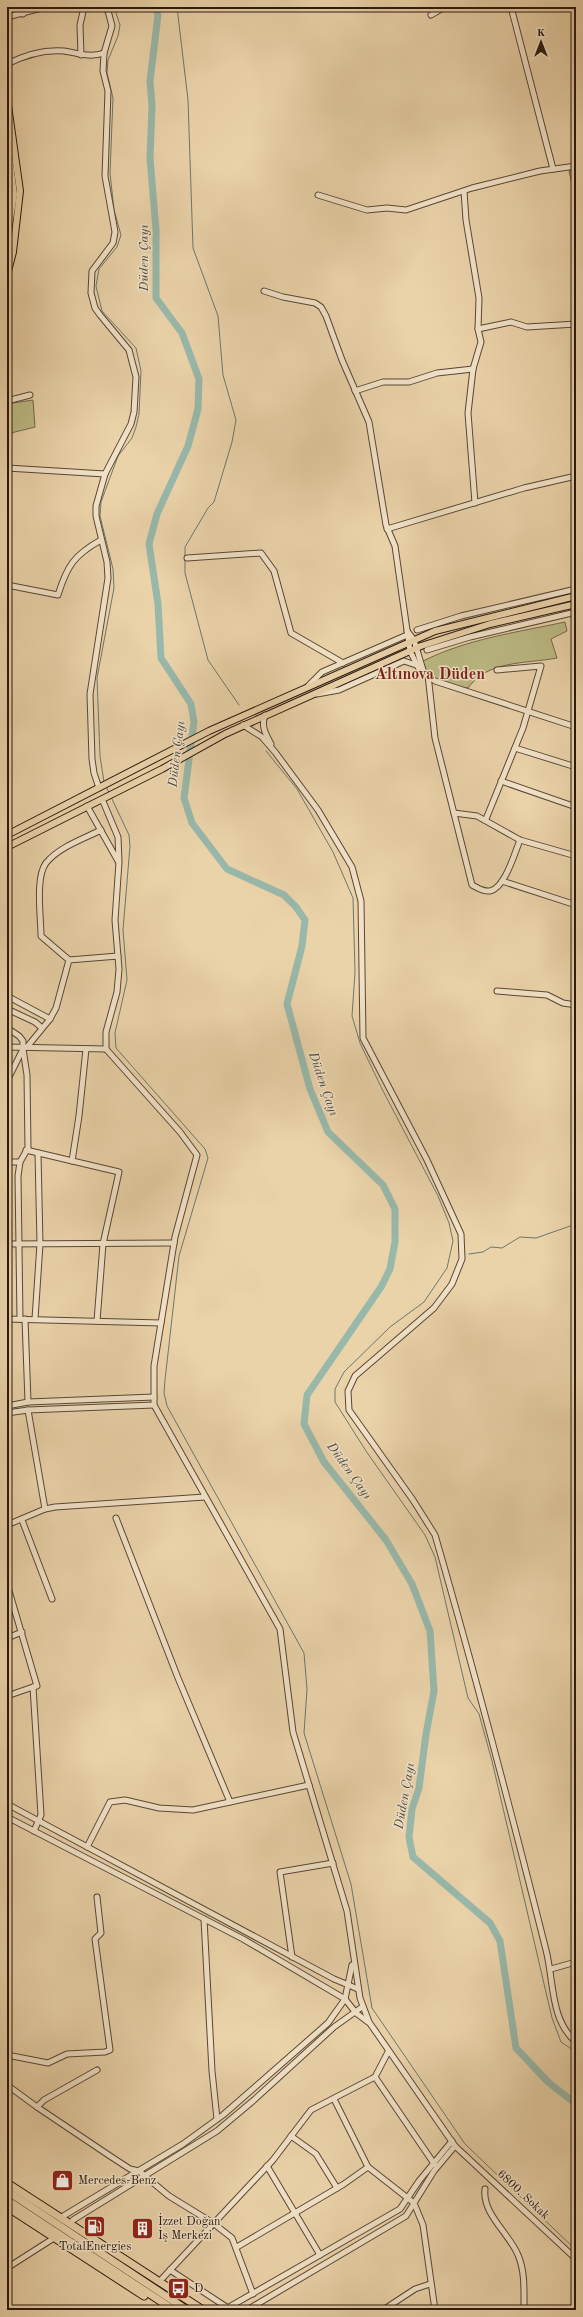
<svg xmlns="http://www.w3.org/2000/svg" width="583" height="2317" viewBox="0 0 583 2317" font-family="'Old Standard TT',serif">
  <rect width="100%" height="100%" fill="#ead2a9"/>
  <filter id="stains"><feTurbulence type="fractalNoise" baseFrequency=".005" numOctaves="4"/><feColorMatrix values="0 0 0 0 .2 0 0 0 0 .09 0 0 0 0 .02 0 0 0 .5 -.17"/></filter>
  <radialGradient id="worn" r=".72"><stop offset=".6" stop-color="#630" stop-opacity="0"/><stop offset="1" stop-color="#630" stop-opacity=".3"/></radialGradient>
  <g fill="#bcba84" stroke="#73694a">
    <polygon points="576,169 576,201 569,171"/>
    <polygon points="33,400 35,427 7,434 7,404"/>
    <path d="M565 622 567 631 551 639 557 658C525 664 488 660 468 688 451 686 426 680 423 661 467 639 518 632 565 622Z"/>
  </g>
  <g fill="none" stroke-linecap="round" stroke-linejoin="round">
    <g stroke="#6c786c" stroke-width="1">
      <polyline points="177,7 188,100 193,248 218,316 223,375 236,420 232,442 214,502 208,508 185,547 185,573 208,660 239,705"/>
      <polyline points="266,751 297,789 333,852 353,898 355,972 352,1016 360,1043 382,1089 438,1196 449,1223 453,1241 447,1268 424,1302 390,1327 344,1372 335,1389 335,1402 366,1451 425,1535 435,1557 468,1698 479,1714 492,1761 552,2018 561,2042 576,2052"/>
      <polyline points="104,782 100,756 97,678 114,588 113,569 100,516 101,502 118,456 132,438 136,427 139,414 141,371 136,348 102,311 96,286 99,269 117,247 121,235 114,210 110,173 113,98 107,73 108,60 118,36 120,25 114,7"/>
      <polyline points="106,786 109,793"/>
      <polyline points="111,797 129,835 130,846 123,930 127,980 115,1033 116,1048 205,1149 208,1158 179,1256 165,1380 164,1393 167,1406 304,1653 307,1689 304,1733 351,1884 372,2008 465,2144 576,2250"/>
      <polyline points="469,1254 483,1252 491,1247 502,1248 520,1237 536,1238 576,1224"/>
    </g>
    <polyline stroke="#98b8aa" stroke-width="7" points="155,7 158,15 150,81 152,106 150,158 156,230 156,298 182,333 199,379 198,409 188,446 157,514 149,544 158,604 161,658 191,704 194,722 184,798 192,823 227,869 284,895 296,907 305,920 302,946 287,1004 310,1089 328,1132 383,1185 395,1209 395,1242 390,1269 381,1287 307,1395 304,1424 324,1462 386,1540 412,1584 430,1631 434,1691 426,1734 419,1788 412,1809 409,1837 413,1857 490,1923 500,1941 516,2048 548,2082 576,2104"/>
    <defs>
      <g id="minor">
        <polyline points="20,7 23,14"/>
        <polyline points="511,7 553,169"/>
        <polyline points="431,15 445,7"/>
        <polyline points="7,17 45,7"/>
        <polyline points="81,55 80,25 84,7"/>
        <path d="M7 64C25 55 43 49 64 51 78 53 89 58 104 53L112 26 107 7"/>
        <polyline points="464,191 466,220 479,298 478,329 481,342 473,369 468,413 475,503"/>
        <polyline points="318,195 367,210 387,208 406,210 472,188 540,171 576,166"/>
        <polyline points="264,291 283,297 315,303 321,307 326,316 342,360 369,422 386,525 395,546 410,651 419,669 435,681 576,727"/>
        <polyline points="478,329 511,322 527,327 576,324"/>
        <polyline points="355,391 383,382 409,382 437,373 473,369"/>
        <polyline points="7,401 30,395"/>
        <polyline points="7,468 105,474"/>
        <polyline points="387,529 524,488 576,476"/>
        <polyline points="187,558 261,553 274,571 291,633 343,663"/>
        <path d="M7 585 58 595C67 566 74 555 101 540"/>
        <polyline points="417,630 461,616 576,589"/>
        <polyline points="407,631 414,640 423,670"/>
        <polyline points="427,650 470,637 576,612"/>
        <path d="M428 675 435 738 472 885C478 888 483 892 490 891 505 888 515 852 520 840"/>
        <polyline points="308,686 322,672 407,635"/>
        <polyline points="317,694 339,690 404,661 416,665"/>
        <path d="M265 715C261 726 265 733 271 744"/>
        <path d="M243 725 262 737 275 752 318 810 352 867 361 901 363 1038 427 1160 461 1234 462 1259 452 1284 434 1308 355 1376 348 1391 349 1410 413 1500 435 1535C475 1673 511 1811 546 1950 554 1981 550 2020 576 2042"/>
        <polyline points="515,748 576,767"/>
        <polyline points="501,781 576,807"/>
        <polyline points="99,788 94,773 92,759 90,694 108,578 107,562 96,516 96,506 105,474 131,424 134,412 136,377 129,350 100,315 95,308 91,293 92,271 113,243 115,232 105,176 108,91 103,71 104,53"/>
        <polyline points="102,799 118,837 119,862 115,920 119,969 117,992 106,1032 106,1049 180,1132 197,1155 175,1237 154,1366 154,1405 280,1629 293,1732 347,1911 360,1998 369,2022 455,2146 576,2259"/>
        <polyline points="87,806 118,861"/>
        <polyline points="454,813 477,816 520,840 576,856"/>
        <polyline points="486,819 523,728 541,666 497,670"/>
        <polyline points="502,881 576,905"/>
        <path d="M69 960 41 936C41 918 35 877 46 863 59 847 83 839 101 830"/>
        <polyline points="497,991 547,995 563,1003 576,1005"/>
        <polyline points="7,996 50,1019"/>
        <polyline points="7,1009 35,1022 42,1028"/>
        <polyline points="7,1028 19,1036 23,1041 23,1049 7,1081"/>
        <polyline points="7,1047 106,1049"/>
        <polyline points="27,1047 50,1019 56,1008 69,960 118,956"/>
        <polyline points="26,1150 119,1172 103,1244 97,1321"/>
        <polyline points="72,1161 79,1116 86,1049"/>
        <polyline points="7,1162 20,1162"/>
        <polyline points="7,1244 174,1243"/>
        <polyline points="7,1319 161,1323"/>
        <polyline points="20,1319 18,1176 20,1162 28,1148 27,1075 23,1049"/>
        <polyline points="25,1319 28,1402"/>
        <polyline points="35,1319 40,1244 38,1153"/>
        <polyline points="7,1406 28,1402 154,1397"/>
        <polyline points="28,1410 45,1509"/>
        <polyline points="7,1413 28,1410 154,1405"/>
        <polyline points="116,1518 178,1678 230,1802"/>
        <polyline points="22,1520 52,1599"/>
        <polyline points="7,1525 45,1509 55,1507 205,1497"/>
        <polyline points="7,1584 37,1686 33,1687 41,1815 34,1831"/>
        <polyline points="7,1638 22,1632"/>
        <polyline points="7,1696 33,1687"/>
        <polyline points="7,1804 334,1979 358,1989"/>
        <polyline points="7,1817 243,1939 345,1999 328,2023 223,2115 183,2144 60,2218"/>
        <polyline points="87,1847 110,1802 125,1800 159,1808 193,1810 309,1785"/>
        <polyline points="204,1919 212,2071 217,2119"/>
        <polyline points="292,1957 280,1872 333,1863"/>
        <polyline points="352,1965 345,1999 356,2013 368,2022"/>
        <polyline points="551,1969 576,1962"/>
        <polyline points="7,2055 48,2063 67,2054 105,2052 110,2050 95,1939 101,1933 97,1897"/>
        <polyline points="375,2077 435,2165"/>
        <polyline points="7,2085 37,2107 110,2156 130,2169 139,2171 169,2196 213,2223 232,2238 253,2294"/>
        <polyline points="334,2099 368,2167 414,2203 423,2225 435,2310"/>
        <polyline points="37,2107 44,2100 97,2070"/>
        <polyline points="291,2136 316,2154 337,2188"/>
        <polyline points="267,2166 320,2255"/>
        <path d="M485 2189C482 2214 509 2233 518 2255 525 2271 524 2290 524 2307L527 2310"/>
        <polyline points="70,2224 73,2220 217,2131 254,2100 334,2027 362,2007"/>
        <polyline points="237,2247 344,2184 368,2167"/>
        <polyline points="7,2268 54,2238"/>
        <polyline points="170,2270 228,2308"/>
        <polyline points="159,2282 273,2160 311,2110 375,2077 388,2052"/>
        <polyline points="224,2310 400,2209 419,2181 452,2141"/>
        <polyline points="247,2310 406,2216 434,2171 455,2146"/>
        <polyline points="383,2310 415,2289 430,2284"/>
      </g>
      <g id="major">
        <polyline points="7,98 20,191 13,252 7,275"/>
        <polyline points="7,140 14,194 7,239"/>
        <polyline points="7,835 209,731 435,631 576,596"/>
        <polyline points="7,847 162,769 225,734 421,646 490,624 576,604"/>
      </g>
      <g id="highway">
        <polyline points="7,2183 203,2310"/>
        <polyline points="7,2191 187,2310"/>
        <polyline points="7,2200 174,2310"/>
        <polyline points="7,2207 144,2296"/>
      </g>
    </defs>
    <use href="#minor" stroke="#5a4636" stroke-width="7"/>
    <use href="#major" stroke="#2a180f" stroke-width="8"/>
    <use href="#highway" stroke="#2a180f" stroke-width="9"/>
    <use href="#minor" stroke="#f1e2c7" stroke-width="5"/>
    <use href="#major" stroke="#ead2a9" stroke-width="6"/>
    <use href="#highway" stroke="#ead2a9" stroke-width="7"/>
  </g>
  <defs>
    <symbol id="shop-square" viewBox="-11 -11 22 22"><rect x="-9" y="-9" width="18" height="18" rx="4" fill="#8f2418" stroke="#f1e2c7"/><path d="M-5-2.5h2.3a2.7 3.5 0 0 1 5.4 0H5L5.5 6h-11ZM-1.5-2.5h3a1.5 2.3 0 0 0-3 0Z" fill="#fff"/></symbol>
    <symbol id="fuel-square" viewBox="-11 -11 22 22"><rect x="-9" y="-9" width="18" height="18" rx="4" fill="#8f2418" stroke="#f1e2c7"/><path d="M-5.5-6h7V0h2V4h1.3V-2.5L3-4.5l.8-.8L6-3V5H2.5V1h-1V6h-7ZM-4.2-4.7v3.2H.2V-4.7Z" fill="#fff"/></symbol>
    <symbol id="building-square" viewBox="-11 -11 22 22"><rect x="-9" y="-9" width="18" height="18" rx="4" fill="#8f2418" stroke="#f1e2c7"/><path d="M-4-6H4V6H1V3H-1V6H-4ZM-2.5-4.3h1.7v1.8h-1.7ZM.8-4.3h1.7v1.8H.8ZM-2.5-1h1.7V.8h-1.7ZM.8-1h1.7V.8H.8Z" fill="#fff"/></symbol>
    <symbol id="bus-square" viewBox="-11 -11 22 22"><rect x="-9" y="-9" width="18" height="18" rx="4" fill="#8f2418" stroke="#f1e2c7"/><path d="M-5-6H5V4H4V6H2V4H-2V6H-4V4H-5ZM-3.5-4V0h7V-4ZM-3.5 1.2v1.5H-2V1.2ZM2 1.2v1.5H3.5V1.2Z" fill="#fff"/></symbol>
  </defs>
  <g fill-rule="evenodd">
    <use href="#shop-square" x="50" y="2168" width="25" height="25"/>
    <use href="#fuel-square" x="82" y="2214" width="25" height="25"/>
    <use href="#building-square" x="130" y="2216" width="25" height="25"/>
    <use href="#bus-square" x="166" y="2276" width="25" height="25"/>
  </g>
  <g text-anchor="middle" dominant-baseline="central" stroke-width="3" stroke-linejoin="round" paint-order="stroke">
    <g font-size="12" fill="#2a180f" stroke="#f1e2c7" text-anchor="start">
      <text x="78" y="2181">Mercedes-Benz</text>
      <text x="158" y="2222">İzzet Doğan<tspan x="158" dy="14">İş Merkezi</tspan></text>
      <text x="95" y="2247" text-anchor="middle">TotalEnergies</text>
      <text x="194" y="2289">D</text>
    </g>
    <g font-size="12" fill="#2a180f" stroke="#f1e2c7">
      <text transform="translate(523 2195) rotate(43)">6800. Sokak</text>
    </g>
    <g font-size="13" font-style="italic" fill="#4b483e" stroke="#f1e2c7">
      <text transform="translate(144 258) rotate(-90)">Düden Çayı</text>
      <text transform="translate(177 754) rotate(-83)">Düden Çayı</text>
      <text transform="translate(323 1084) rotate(71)">Düden Çayı</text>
      <text transform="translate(349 1471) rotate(54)">Düden Çayı</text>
      <text transform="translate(405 1796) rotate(-80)">Düden Çayı</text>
    </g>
    <g font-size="16" font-weight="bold" fill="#7a1f14" stroke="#f1e2c7">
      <text x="430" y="675">Altınova Düden</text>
    </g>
  </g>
  <rect width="583" height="2317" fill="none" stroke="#ead2a9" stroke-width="24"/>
  <rect x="8" y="8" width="567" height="2301" fill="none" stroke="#2a180f" stroke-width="2"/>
  <rect x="12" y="12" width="559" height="2293" fill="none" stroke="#2a180f"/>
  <g transform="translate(541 42)" stroke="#f1e2c7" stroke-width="3" paint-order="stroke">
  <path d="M0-3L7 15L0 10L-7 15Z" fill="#2a180f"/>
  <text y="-6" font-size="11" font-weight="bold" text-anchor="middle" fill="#2a180f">K</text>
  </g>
  <rect width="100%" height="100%" filter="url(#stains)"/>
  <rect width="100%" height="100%" fill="url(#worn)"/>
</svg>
